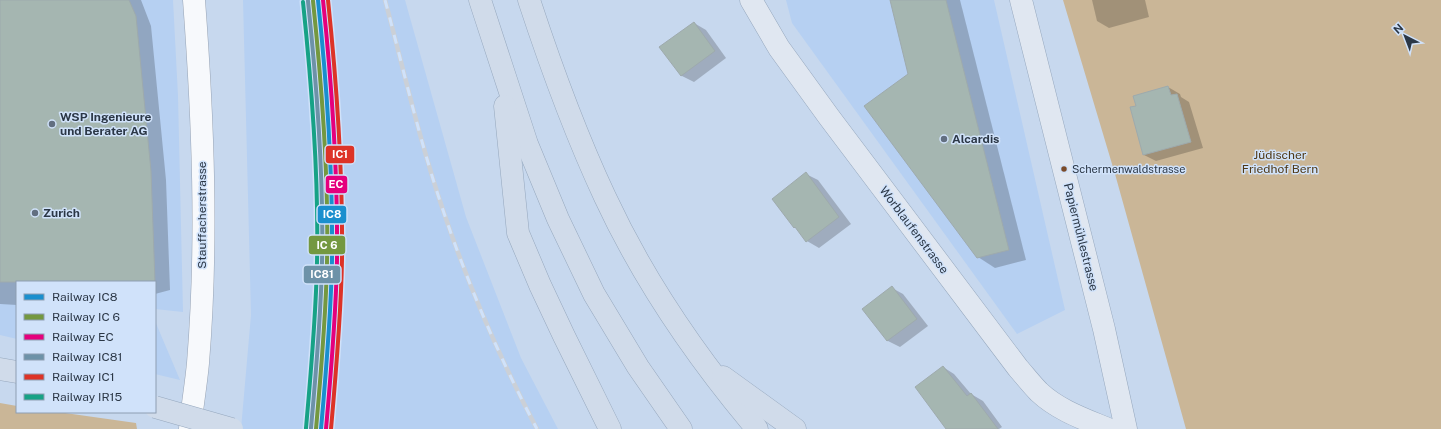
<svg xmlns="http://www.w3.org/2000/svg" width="1441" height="429" viewBox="0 0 1441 429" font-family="'Public Sans',sans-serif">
  <rect width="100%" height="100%" fill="#c7d8ee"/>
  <g fill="#b6d0f2">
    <polygon points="0,0 173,0 178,96 183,312 155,309 155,282 17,282 17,339 0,335"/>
    <polygon points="243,0 405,0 466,217 521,358 558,429 241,429 251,315"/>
    <polygon points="786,0 994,0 1065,310 1017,334 792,23"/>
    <polygon points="155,321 180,380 155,374"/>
  </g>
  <g fill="#cab697">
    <polygon points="1063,0 1441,0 1441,429 1186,429 1115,174"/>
    <polygon points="0,403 17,406 17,412 58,412 136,423 137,429 0,429"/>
  </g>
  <g fill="#0003">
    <polygon points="0,0 141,0 151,26 166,180 170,290 155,294 155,282 17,282 17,305 0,304"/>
    <polygon points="891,0 960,0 1026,260 995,268 978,257 910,74"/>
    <polygon points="1092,0 1145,0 1149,17 1109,28 1097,21"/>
    <polygon points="694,23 706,30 726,58 694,82 682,76 661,47"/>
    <polygon points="1168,87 1180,94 1181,97 1189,102 1203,148 1156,161 1144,155 1137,106"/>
    <polygon points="806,174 818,180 851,224 819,248 807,241 799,230 795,227 773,199"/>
    <polygon points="892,288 903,294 928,326 900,347 888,341 864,309"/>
    <polygon points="943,367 954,374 971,394 983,401 1002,427 999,429 948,429"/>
  </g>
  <g fill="#a5b6b1" stroke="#9eaaad">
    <polygon points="0,0 129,0 136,16 151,171 155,282 0,282"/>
    <polygon points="890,0 946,0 1009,250 977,258 864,106 908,74"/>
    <polygon points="694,22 715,51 681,76 659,47"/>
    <polygon points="1168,86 1171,95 1177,94 1191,142 1143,155 1130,107 1136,106 1133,96"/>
    <polygon points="806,172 839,217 806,242 795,227 794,228 772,199"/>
    <polygon points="892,286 917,319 887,341 862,309"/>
    <polygon points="943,366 967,396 971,393 998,429 946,429 915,387"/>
  </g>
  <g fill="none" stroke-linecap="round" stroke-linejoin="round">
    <defs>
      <path id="minor" d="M190 429C192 407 196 385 198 363 208 242 203 120 194 0"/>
      <g id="major">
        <path d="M751 0 779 48 829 117 1018 368C1025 376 1032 385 1039 392 1058 410 1084 419 1108 429"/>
        <polyline points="1021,0 1104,329 1126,429"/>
      </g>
      <g id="highway">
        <polyline points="480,0 527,144 558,219 594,294 638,367 681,429"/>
        <path d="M529 0C551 67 575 133 605 197 644 281 697 358 757 429"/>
        <polyline points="505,106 518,233 540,285 564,336 610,429"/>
        <polyline points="0,369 17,372"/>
        <polyline points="723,377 795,429"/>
      </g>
    </defs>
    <use href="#minor" stroke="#97a3b4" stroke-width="23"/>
    <use href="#major" stroke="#96a8be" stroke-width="23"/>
    <use href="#highway" stroke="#96a8be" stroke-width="23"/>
    <use href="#minor" stroke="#f7f9fc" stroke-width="22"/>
    <use href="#major" stroke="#e0e7f1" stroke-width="22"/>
    <use href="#highway" stroke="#d0dbea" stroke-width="22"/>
    <defs>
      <path id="rail" d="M385 0C404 71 420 143 444 213 469 287 500 359 537 429"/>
    </defs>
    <use href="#rail" stroke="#cbd0d7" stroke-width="4.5"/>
    <use href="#rail" stroke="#d0e2fa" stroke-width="3" stroke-dasharray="9" stroke-linecap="butt"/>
    <defs>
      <polyline id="highway-bridge" points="155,407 232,429"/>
    </defs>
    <use href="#highway-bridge" stroke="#96a8be" stroke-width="23" stroke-linecap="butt"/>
    <use href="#highway-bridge" stroke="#d0dbea" stroke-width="22"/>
    <defs>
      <path id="rail-1" d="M318 0C327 86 333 173 332 260 331 316 326 373 321 429"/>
      <path id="rail-2" d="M313 1C322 87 329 174 327 262 326 317 321 373 316 429"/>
      <path id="rail-3" d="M323 0C332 86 338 173 337 260 336 316 331 373 326 429"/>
      <path id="rail-4" d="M308 1C317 87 324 175 322 262 321 317 316 373 311 428"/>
      <path id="rail-5" d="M328 0C337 86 343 173 342 260 341 316 336 373 331 429"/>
      <path id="rail-6" d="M303 2C312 88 319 175 317 262 316 317 311 372 306 428"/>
    </defs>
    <use href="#rail-1" stroke="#d0e2fa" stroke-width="7"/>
    <use href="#rail-2" stroke="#d0e2fa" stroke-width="7"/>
    <use href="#rail-3" stroke="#d0e2fa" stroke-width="7"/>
    <use href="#rail-4" stroke="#d0e2fa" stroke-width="7"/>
    <use href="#rail-5" stroke="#d0e2fa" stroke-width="7"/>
    <use href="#rail-6" stroke="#d0e2fa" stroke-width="7"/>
    <use href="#rail-1" stroke="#1a8fce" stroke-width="4"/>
    <use href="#rail-2" stroke="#749840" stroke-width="4"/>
    <use href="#rail-3" stroke="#e5007d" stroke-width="4"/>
    <use href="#rail-4" stroke="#6d92a8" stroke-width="4"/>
    <use href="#rail-5" stroke="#dd3327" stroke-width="4"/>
    <use href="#rail-6" stroke="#17a286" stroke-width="4"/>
  </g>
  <g fill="#626f81" stroke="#d0e2fa" stroke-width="1.5">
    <circle cx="52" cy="124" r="4"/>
    <circle cx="944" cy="139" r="4"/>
    <circle cx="35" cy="213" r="4"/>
  </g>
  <circle fill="#7a4b2a" stroke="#d0e2fa" stroke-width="1.5" cx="1064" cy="169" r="3.5"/>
  <g text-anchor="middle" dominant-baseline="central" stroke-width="3" stroke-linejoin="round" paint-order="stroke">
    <g font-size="11" fill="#2b3746" stroke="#d0e2fa" text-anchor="start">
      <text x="1072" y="169">Schermenwaldstrasse</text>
    </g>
    <g font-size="12" font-weight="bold" fill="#2b3746" stroke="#d0e2fa" text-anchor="start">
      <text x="60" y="117">WSP Ingenieure<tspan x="60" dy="14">und Berater AG</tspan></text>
      <text x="952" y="139">Alcardis</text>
      <text x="43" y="213">Zurich</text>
    </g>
    <g font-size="12" fill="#4f3815" stroke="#d0e2fa">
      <text x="1280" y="155">Jüdischer<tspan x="1280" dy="14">Friedhof Bern</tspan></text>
    </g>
    <g font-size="12" fill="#2b3746" stroke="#d0e2fa">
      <text transform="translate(202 215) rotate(-90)">Stauffacherstrasse</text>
      <text transform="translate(914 230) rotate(53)">Worblaufenstrasse</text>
      <text transform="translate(1081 237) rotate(76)">Papiermühlestrasse</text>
    </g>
  </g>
  <g stroke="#d0e2fa" stroke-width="1.5">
    <rect x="325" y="145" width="30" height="19" rx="4" fill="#dd3327"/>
    <rect x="325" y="175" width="23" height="19" rx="4" fill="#e5007d"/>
    <rect x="317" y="205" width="30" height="19" rx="4" fill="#1a8fce"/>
    <rect x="308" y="235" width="38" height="20" rx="4" fill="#749840"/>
    <rect x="303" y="265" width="38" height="19" rx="4" fill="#6d92a8"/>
  </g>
  <g font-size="11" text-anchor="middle" font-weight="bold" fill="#fff">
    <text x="340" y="158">IC1</text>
    <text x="336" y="188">EC</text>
    <text x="332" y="218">IC8</text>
    <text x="327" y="249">IC 6</text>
    <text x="322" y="278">IC81</text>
  </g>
  <rect x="16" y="281" width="140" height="132" fill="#d0e2fa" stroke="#8e9eb2"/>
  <rect x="24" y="294" width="20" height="6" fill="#1a8fce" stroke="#8e9eb2"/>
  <text x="52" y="301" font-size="12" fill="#2b3746">Railway IC8</text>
  <rect x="24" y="314" width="20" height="6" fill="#749840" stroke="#8e9eb2"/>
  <text x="52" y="321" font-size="12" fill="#2b3746">Railway IC 6</text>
  <rect x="24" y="334" width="20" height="6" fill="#e5007d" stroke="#8e9eb2"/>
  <text x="52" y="341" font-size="12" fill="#2b3746">Railway EC</text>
  <rect x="24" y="354" width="20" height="6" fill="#6d92a8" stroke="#8e9eb2"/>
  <text x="52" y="361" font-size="12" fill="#2b3746">Railway IC81</text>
  <rect x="24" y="374" width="20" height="6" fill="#dd3327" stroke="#8e9eb2"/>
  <text x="52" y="381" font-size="12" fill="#2b3746">Railway IC1</text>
  <rect x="24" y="394" width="20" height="6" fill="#17a286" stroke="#8e9eb2"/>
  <text x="52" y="401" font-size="12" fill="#2b3746">Railway IR15</text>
  <g transform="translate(1405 36) rotate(318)" stroke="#d0e2fa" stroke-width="3" paint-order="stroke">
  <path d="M0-3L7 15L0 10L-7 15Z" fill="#2b3746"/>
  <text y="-6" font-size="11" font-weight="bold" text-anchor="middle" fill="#2b3746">N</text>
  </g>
</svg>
